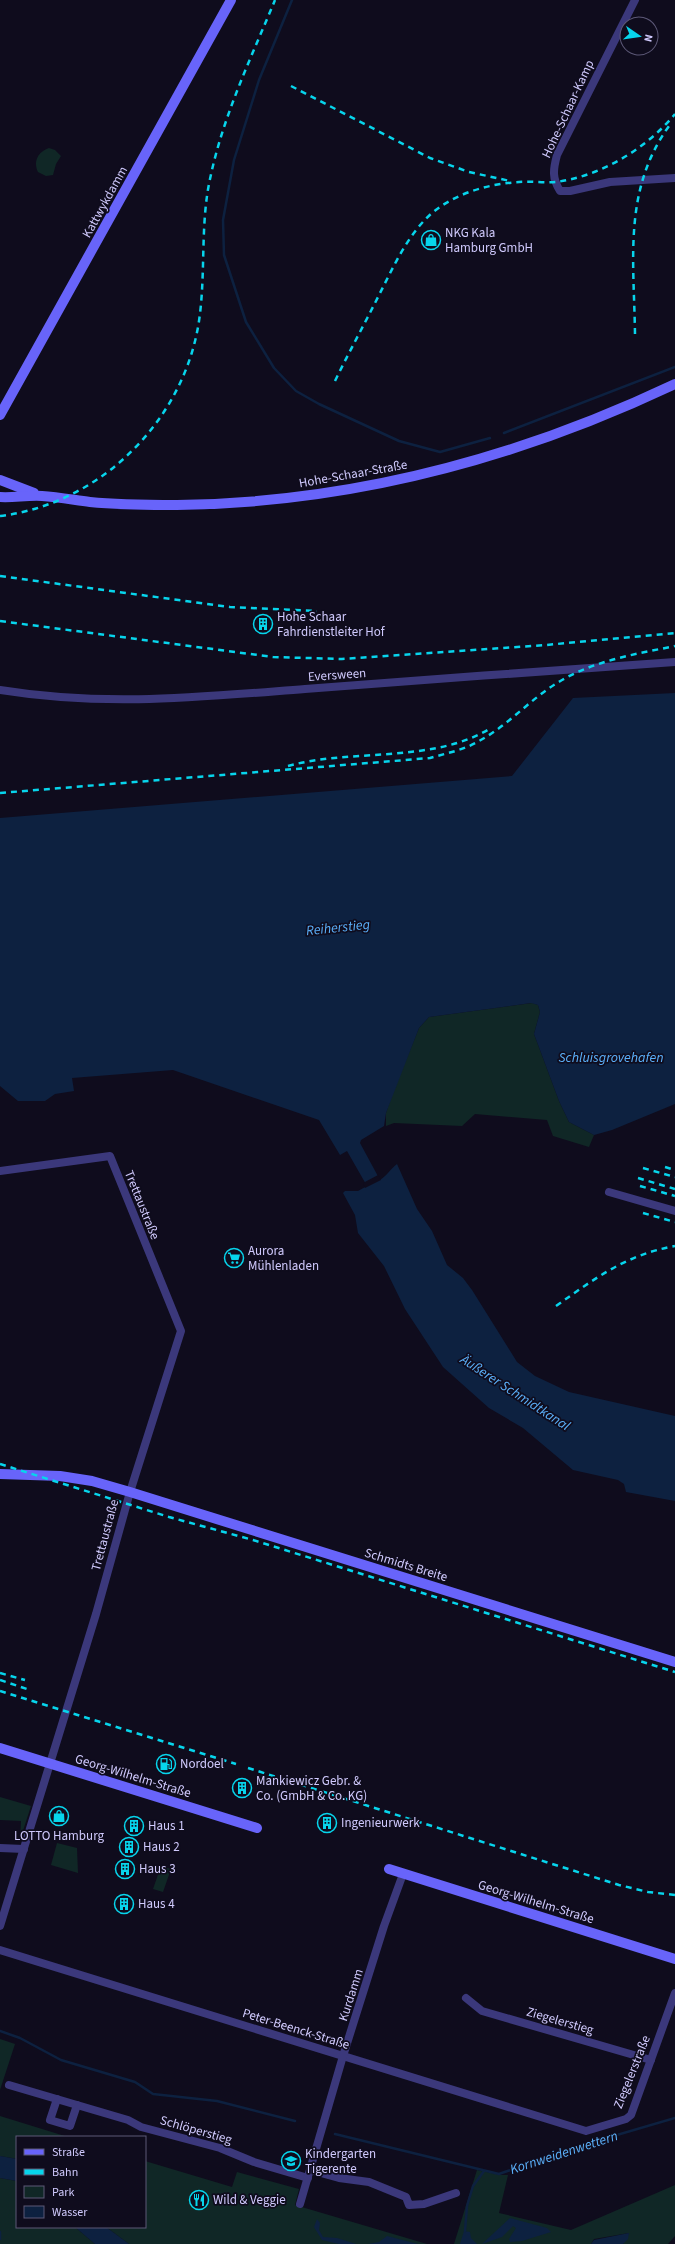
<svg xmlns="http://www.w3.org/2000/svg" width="675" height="2244" viewBox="0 0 675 2244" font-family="'Source Sans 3',sans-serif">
  <rect width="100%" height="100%" fill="#0f0c1d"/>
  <g fill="#102726">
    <path d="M49 148 55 150 61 156 56 164 53 175 46 176 38 172C33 161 38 152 49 148Z"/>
    <polygon points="532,1003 538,1005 540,1012 534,1034 559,1101 569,1122 594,1135 589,1147 553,1136 547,1120 475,1114 462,1126 394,1123 386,1126 386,1113 393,1092 419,1028 429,1017"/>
    <polygon points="0,1797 31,1806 20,1840 21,1821 0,1820"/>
    <polygon points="57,1843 77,1848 78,1873 51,1865"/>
    <polygon points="161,1866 171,1869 163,1892 153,1889"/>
    <polygon points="0,2039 15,2044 0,2090"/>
    <polygon points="0,2116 68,2137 17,2137 17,2159 0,2156"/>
    <polygon points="145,2161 232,2187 237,2172 299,2189 295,2205 427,2244 129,2244 106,2227 145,2227"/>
    <polygon points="477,2170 501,2175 508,2175 499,2213 571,2230 675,2185 675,2236 668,2244 623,2244 629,2233 594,2239 591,2244 454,2244"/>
    <polygon points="0,2178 17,2181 17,2227 75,2227 95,2244 0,2244"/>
  </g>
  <g fill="#0d2140">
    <path d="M675 693V1104L612 1130 594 1135 569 1122 559 1101 534 1034 540 1012 538 1005 531 1003 429 1017 419 1028 386 1113 384 1126 361 1140 360 1143 380 1180C388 1175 390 1169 397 1164L417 1209 432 1231 447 1265 463 1278 472 1290 517 1362 535 1376 569 1392 675 1416V1501L626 1492 624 1484 618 1480 573 1470 523 1428 489 1408 443 1367 405 1309 384 1266 358 1233 355 1215 343 1193 345 1191H358L367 1186 347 1151 340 1155 319 1120 173 1070 72 1078 74 1091 55 1094 45 1101H18L0 1086V818L512 776 573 698Z"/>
    <polygon points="0,2156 17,2159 17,2181 0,2178"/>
    <polygon points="510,2218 547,2228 551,2232 522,2241 510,2242 509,2239 516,2228 513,2226 502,2237 482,2244"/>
    <polygon points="317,2219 320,2223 319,2230 323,2237 337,2238 356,2244 339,2244 322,2240 314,2227"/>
    <polygon points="75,2227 106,2227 129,2244 95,2244"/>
    <polygon points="464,2231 470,2232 471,2238 477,2244 460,2244"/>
    <polygon points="629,2233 628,2239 623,2244 591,2244 594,2240"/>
    <polygon points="387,2236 418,2244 368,2244 379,2242"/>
  </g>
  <polygon fill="#0f0c1d" points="378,1175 381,1180 365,1188 363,1183"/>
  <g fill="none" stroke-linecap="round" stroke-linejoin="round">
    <g stroke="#0d2140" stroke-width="2.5">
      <polyline points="292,0 259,80 234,160 223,220 224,255 246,322 274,368 296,391 319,404 399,441 440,452 490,438"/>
      <polyline points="504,433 675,367"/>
      <polyline points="0,2031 20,2038 61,2060 135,2082 153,2094 217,2101 295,2121"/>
      <polyline points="335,2134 499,2174 576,2147 675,2118"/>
      <polyline points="465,2231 467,2206 473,2186 484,2171"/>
      <polyline points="0,2232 0,2239"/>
    </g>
    <g stroke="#3b387b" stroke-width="8">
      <path d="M635 0 557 155C553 170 552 178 560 191H570L610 182 675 178"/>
      <path d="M0 690C105 707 200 697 305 689 428 680 552 670 675 662"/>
      <polyline points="0,1171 110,1156 181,1331 130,1492 96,1614 0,1926"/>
      <polyline points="609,1192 675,1211"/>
      <polyline points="0,1848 24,1849"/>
      <polyline points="0,1950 586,2131 626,2119 631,2115 675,1993"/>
      <polyline points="466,1998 482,2011 651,2060"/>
      <polyline points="9,2085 128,2120 141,2127 220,2148 254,2162 308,2178"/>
      <polyline points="57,2099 50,2120 70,2126 77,2105"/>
      <polyline points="310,2170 339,2178 369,2182 406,2197 409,2205 424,2204 456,2193"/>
      <polyline points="300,2204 343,2056 384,1926 403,1874"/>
    </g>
    <g stroke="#6864fa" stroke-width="10">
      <polyline points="0,415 231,0"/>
      <polyline points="0,480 34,493"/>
      <path d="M0 497C13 498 28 495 42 496 58 497 74 500 90 502 119 505 148 505 177 505 350 503 519 458 675 384"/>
      <polyline points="0,1474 60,1476 92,1481 130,1492 675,1662"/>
      <polyline points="0,1748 257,1828"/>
      <polyline points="389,1869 675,1959"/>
    </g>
    <g stroke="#07d5ec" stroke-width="2.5" stroke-dasharray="6 5" stroke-linecap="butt">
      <polyline points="291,86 430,158 469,172 510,181"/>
      <path d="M635 334C634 260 623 190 669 126"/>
      <path d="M335 381C349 352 364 325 378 297 393 268 407 235 432 213 456 193 488 184 519 182 531 181 544 183 556 182 601 176 646 149 675 114"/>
      <path d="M0 516C100 504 184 421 199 321 206 274 200 225 210 179 223 116 251 58 275 0"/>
      <polyline points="0,576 230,607 317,611"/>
      <polyline points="0,621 273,657 342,659 546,645 675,633"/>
      <path d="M288 766C353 748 432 764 491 728"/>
      <path d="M0 793 430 758C447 753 464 750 479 741 509 725 532 697 562 680 597 660 636 654 675 646"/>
      <polyline points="665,1167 675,1170"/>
      <polyline points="643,1168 675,1177"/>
      <polyline points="638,1178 675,1189"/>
      <polyline points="640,1186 675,1196"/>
      <polyline points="643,1213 675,1222"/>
      <path d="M556 1306C596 1278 625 1255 675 1246"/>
      <polyline points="0,1464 169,1517 253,1540 675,1672"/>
      <polyline points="0,1673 25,1680"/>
      <polyline points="0,1680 27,1689"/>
      <polyline points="0,1691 236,1764"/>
      <polyline points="248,1768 619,1885 648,1892 675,1895"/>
    </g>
  </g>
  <defs>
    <symbol id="shop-ring" viewBox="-11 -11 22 22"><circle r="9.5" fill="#0f0c1d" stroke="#07d5ec" stroke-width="1.5"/><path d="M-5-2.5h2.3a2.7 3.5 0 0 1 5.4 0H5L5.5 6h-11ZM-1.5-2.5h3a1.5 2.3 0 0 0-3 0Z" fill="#07d5ec"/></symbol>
    <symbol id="building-ring" viewBox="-11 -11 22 22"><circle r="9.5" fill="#0f0c1d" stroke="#07d5ec" stroke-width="1.5"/><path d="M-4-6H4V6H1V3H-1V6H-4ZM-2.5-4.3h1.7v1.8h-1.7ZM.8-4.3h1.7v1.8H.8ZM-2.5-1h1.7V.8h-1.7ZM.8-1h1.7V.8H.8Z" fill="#07d5ec"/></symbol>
    <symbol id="supermarket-ring" viewBox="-11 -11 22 22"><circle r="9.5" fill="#0f0c1d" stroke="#07d5ec" stroke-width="1.5"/><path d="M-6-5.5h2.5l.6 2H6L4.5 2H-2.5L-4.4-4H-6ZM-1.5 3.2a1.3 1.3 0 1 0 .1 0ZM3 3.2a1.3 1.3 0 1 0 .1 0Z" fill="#07d5ec"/></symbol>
    <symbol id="fuel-ring" viewBox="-11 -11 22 22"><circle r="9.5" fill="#0f0c1d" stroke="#07d5ec" stroke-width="1.5"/><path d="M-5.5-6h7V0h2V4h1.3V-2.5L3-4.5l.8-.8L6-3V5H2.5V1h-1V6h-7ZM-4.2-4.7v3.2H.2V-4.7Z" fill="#07d5ec"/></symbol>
    <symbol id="school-ring" viewBox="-11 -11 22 22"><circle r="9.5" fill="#0f0c1d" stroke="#07d5ec" stroke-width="1.5"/><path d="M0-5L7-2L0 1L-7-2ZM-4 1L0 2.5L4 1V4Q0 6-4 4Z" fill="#07d5ec"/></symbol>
    <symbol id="restaurant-ring" viewBox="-11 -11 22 22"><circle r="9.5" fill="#0f0c1d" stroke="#07d5ec" stroke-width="1.5"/><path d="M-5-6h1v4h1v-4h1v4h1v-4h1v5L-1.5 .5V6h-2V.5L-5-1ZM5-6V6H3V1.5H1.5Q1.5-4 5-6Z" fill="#07d5ec"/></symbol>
  </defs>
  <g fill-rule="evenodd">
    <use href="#shop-ring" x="420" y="229" width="22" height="22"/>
    <use href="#building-ring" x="252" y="613" width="22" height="22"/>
    <use href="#supermarket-ring" x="223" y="1247" width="22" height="22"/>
    <use href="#fuel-ring" x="155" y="1753" width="22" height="22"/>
    <use href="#building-ring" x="231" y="1777" width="22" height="22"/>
    <use href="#shop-ring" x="48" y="1805" width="22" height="22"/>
    <use href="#building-ring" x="316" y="1812" width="22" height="22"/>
    <use href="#building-ring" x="123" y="1815" width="22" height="22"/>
    <use href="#building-ring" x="118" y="1836" width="22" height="22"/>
    <use href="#building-ring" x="114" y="1858" width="22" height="22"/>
    <use href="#building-ring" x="113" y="1893" width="22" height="22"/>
    <use href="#school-ring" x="280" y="2150" width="22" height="22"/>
    <use href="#restaurant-ring" x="188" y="2189" width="22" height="22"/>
  </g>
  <g text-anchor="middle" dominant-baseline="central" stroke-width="3.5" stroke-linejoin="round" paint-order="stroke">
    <g font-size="13" fill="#d0cafd" stroke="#0f0c1d">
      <text transform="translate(568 109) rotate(-65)">Hohe-Schaar-Kamp</text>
      <text transform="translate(105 202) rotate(-61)">Kattwykdamm</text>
      <text transform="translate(353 474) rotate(-10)">Hohe-Schaar-Straße</text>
      <text transform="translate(337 675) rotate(-4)">Eversween</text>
      <text transform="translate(142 1205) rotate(68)">Trettaustraße</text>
      <text transform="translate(105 1535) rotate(-75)">Trettaustraße</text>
      <text transform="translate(406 1565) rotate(17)">Schmidts Breite</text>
      <text transform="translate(133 1776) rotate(17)">Georg-Wilhelm-Straße</text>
      <text transform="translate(536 1902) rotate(17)">Georg-Wilhelm-Straße</text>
      <text transform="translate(351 1995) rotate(-72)">Kurdamm</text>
      <text transform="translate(560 2021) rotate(16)">Ziegelerstieg</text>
      <text transform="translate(296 2029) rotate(17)">Peter-Beenck-Straße</text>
      <text transform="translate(632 2072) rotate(-68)">Ziegelerstraße</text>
      <text transform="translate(196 2130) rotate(16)">Schlöperstieg</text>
    </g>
    <g font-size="13" fill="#d0cafd" stroke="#0f0c1d" text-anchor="start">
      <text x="445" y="233">NKG Kala<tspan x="445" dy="15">Hamburg GmbH</tspan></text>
      <text x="277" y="617">Hohe Schaar<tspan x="277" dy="15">Fahrdienstleiter Hof</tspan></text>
      <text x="248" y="1251">Aurora<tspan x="248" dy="15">Mühlenladen</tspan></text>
      <text x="180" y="1764">Nordoel</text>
      <text x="256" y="1781">Mankiewicz Gebr. &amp;<tspan x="256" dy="15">Co. (GmbH &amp; Co. KG)</tspan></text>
      <text x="341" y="1823">Ingenieurwerk</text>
      <text x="148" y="1826">Haus 1</text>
      <text x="59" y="1836" text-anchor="middle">LOTTO Hamburg</text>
      <text x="143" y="1847">Haus 2</text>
      <text x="139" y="1869">Haus 3</text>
      <text x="138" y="1904">Haus 4</text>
      <text x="305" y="2154">Kindergarten<tspan x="305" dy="15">Tigerente</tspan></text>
      <text x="213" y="2200">Wild &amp; Veggie</text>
    </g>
    <g font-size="14" font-style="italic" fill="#5bb0fa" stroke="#0f0c1d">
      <text transform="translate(338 928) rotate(-6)">Reiherstieg</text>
      <text x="611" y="1058">Schluisgrovehafen</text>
      <text transform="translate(515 1393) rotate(33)">Äußerer Schmidtkanal</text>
      <text transform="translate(564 2153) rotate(-18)">Kornweidenwettern</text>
    </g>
  </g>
  <rect x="16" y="2136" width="130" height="92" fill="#0f0c1d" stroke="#5c5877"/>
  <rect x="24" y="2149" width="20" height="6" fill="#6864fa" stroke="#5c5877"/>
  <text x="52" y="2156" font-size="12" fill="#d0cafd">Straße</text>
  <rect x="24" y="2169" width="20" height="6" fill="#07d5ec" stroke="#5c5877"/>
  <text x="52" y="2176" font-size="12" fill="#d0cafd">Bahn</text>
  <rect x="24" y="2186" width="20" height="12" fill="#102726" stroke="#5c5877"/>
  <text x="52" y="2196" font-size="12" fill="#d0cafd">Park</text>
  <rect x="24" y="2206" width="20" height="12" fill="#0d2140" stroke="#5c5877"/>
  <text x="52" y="2216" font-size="12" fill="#d0cafd">Wasser</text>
  <g transform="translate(639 36) rotate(103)"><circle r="19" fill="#0f0c1d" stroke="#5c5877"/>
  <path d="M0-3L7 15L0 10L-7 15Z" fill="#07d5ec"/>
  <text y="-6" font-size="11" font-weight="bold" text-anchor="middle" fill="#d0cafd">N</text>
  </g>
</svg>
